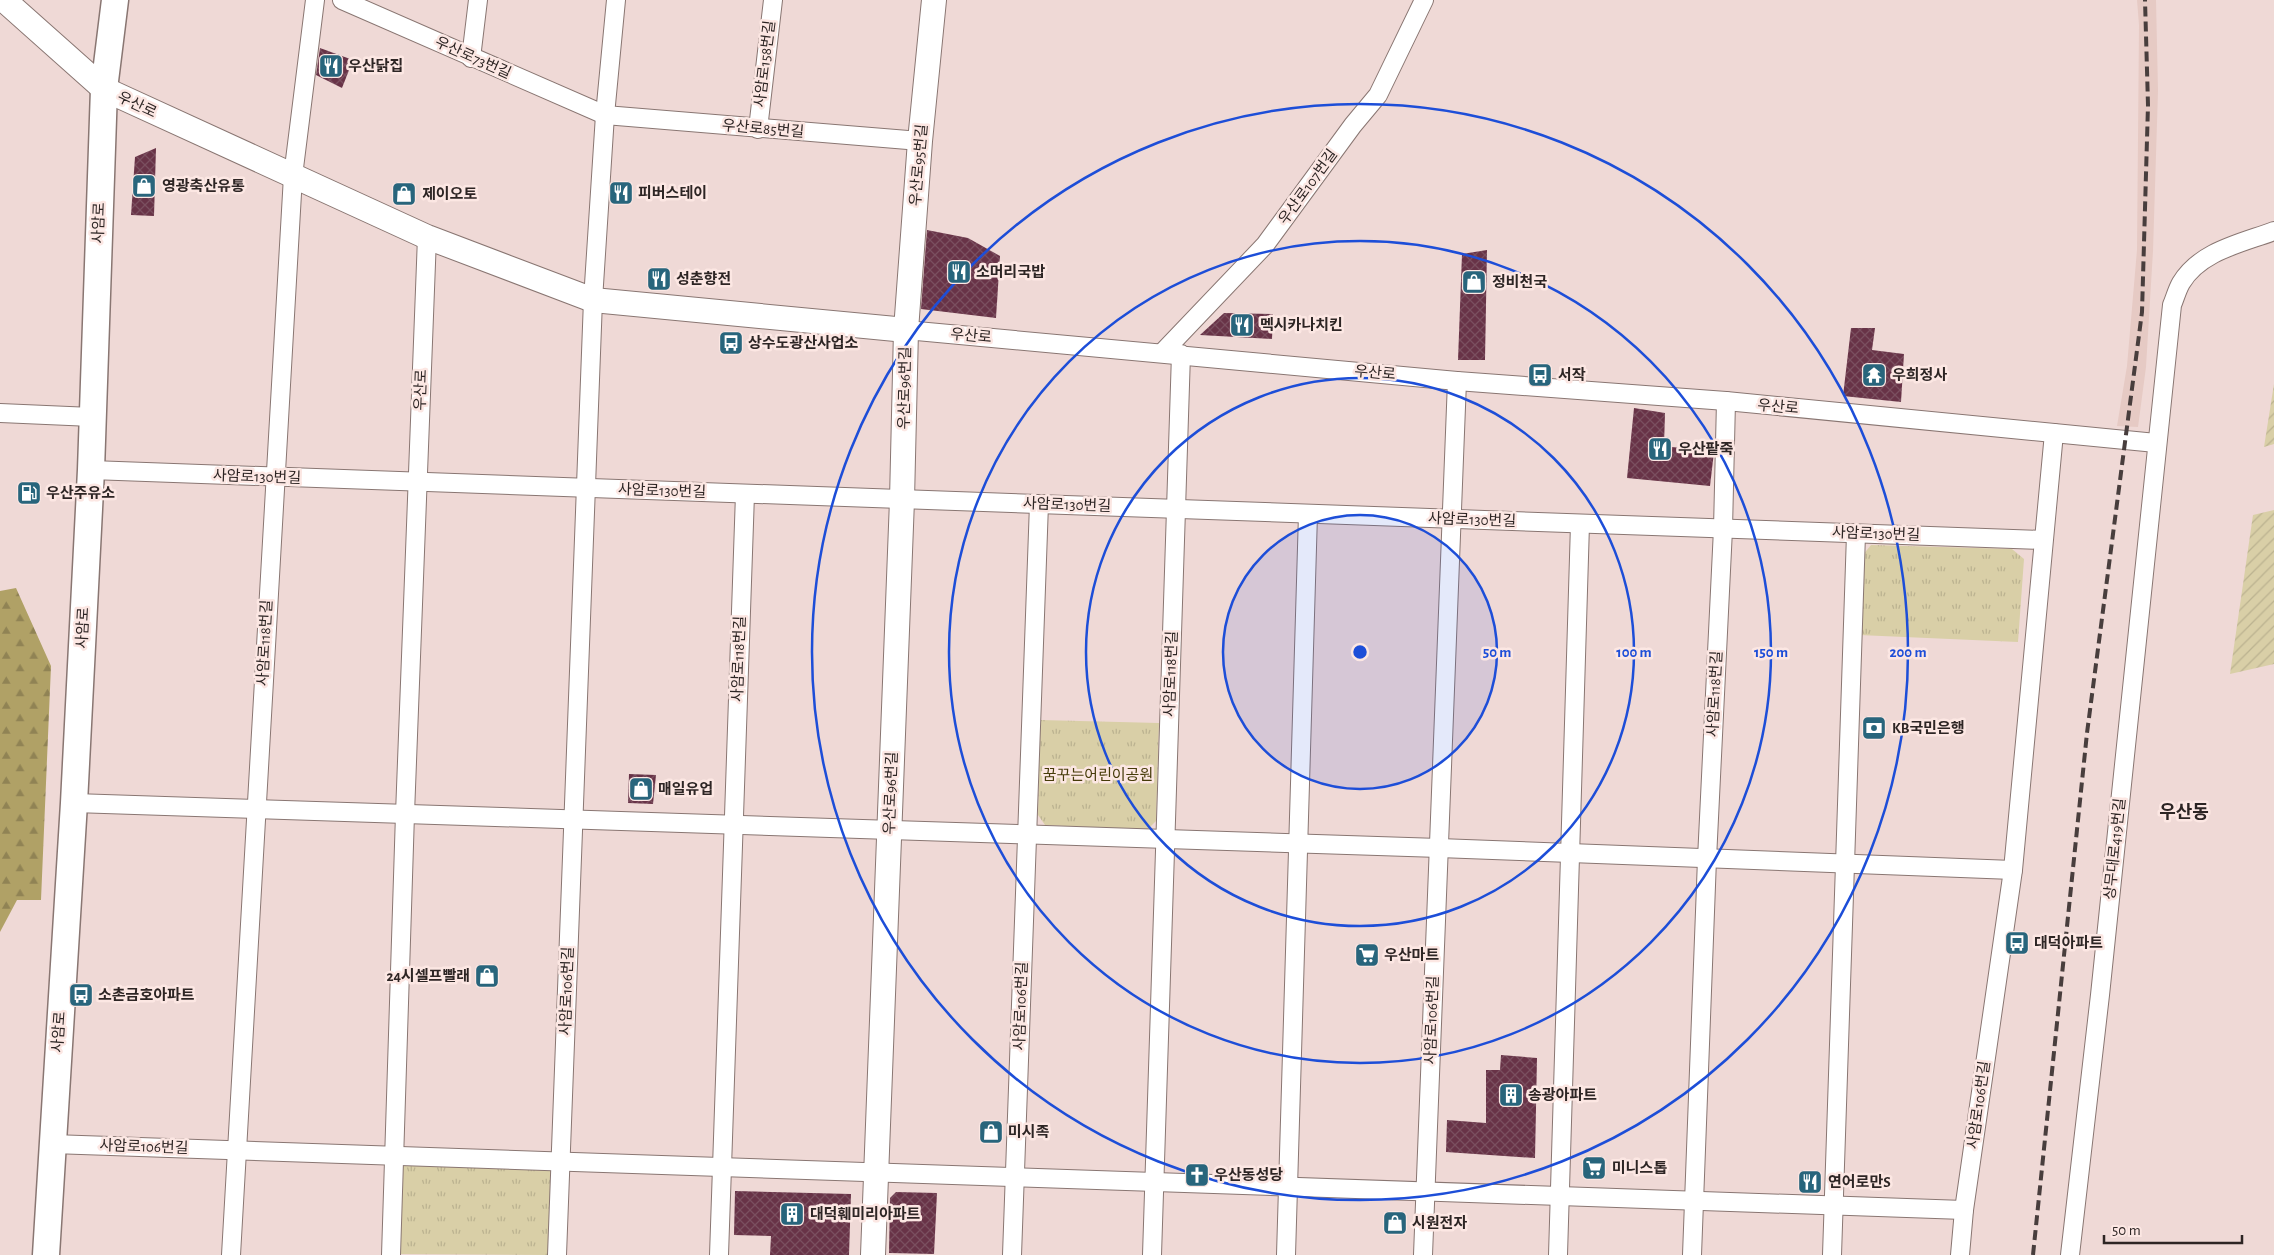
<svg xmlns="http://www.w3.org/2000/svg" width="2274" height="1255" viewBox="0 0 2274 1255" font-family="'Alegreya Sans','Noto Sans KR',sans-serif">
  <defs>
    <pattern id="grass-tufts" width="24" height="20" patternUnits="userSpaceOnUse" patternTransform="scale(1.25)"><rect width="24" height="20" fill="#d9cfa7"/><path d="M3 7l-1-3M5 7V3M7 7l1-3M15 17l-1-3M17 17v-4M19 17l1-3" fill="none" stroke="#bbb290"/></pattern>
    <pattern id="forest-firs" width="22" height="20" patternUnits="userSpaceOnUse" patternTransform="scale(1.25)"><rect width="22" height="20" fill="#b0a166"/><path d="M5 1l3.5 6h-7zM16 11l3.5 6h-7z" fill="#908354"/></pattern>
    <pattern id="garden-furrows" width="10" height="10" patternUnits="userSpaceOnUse" patternTransform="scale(1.25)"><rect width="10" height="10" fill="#d9cfa7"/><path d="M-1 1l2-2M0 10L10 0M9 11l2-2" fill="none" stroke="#bbb290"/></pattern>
    <pattern id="building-cross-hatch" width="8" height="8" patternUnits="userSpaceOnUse" patternTransform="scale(1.25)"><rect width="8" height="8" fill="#683347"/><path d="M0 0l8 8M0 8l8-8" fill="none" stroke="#7a4f5f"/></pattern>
  </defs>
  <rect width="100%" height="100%" fill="#efd9d6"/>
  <polygon fill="#e6cac4" points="2137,0 2156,0 2158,91 2153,251 2146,367 2138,427 2117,426 2127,366 2137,250 2139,25"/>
  <g fill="url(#grass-tufts)">
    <polygon points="1871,545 2012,549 2024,559 2018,642 1859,635 1862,556"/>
    <polygon points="1040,720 1159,723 1156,821 1147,830 1045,825 1038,815"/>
    <polygon points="403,1164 551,1169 548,1255 400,1254"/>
  </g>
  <polygon fill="url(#forest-firs)" points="16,588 51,666 41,900 17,900 0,932 0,591"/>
  <g fill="url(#garden-furrows)">
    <polygon points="2274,384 2274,444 2264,447"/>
    <polygon points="2274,510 2274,664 2230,674 2253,515"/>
  </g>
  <g fill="url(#building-cross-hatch)">
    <polygon points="320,48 353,60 342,88 316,75"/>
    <polygon points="156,148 154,216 131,215 135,157"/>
    <polygon points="927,230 968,238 1000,256 996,318 921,309"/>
    <polygon points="1487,250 1485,360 1458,360 1462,254"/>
    <polygon points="1224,313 1273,314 1272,339 1200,335"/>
    <polygon points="1851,328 1875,328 1872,350 1904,354 1901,402 1843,396"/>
    <polygon points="1634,408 1665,413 1664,446 1714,452 1710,486 1627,478"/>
    <polygon points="629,774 656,775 653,804 628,803"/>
    <polygon points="1501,1055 1537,1058 1535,1158 1446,1152 1447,1120 1486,1123 1486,1070 1500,1070"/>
    <polygon points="735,1191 851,1194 849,1255 770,1255 771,1236 734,1235"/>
    <polygon points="896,1192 937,1193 934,1254 889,1253 890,1198"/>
  </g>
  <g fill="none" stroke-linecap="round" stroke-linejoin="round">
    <defs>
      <g id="street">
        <polyline points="342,0 605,115 920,141"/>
        <polyline points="471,58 478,0"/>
        <polyline points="758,129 773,0"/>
        <polyline points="906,330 1457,381 1726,401 2156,443"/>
        <polyline points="1162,353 1265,245 1353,125 1378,95 1424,0"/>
        <polyline points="0,413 92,417"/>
        <polyline points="91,470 2043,540"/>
        <polyline points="74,803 1439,848 2013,870"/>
        <polyline points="52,1144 1964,1210"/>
        <polyline points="231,1255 293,176 315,0"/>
        <polyline points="391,1255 405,814 427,237"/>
        <polyline points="557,1255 593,300 605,115 616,0"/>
        <polyline points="719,1255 745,494"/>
        <polyline points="1012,1255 1039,504"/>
        <polyline points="1152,1255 1181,354"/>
        <polyline points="1286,1255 1308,514"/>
        <polyline points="1423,1255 1457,381"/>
        <polyline points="1558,1255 1580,524"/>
        <polyline points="1692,1255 1707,859 1723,529 1726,401"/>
        <polyline points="1832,1255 1856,534"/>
        <polyline points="1960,1255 1964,1210 2013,870 2054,433"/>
        <path d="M2070 1255 2100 995 2172 305C2175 298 2177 290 2181 283 2200 251 2242 243 2274 231"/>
      </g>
      <g id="secondary">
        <polyline points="4,0 104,89 427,237 593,300 906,330"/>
        <polyline points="873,1255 902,500 906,330 920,141 934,0"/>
      </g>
      <polyline id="primary" points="46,1255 74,803 91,470 104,89 115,0"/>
    </defs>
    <use href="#street" stroke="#897672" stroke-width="20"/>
    <use href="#secondary" stroke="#897672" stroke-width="26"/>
    <use href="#primary" stroke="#897672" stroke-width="29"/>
    <use href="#street" stroke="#fff" stroke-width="18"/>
    <use href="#secondary" stroke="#fff" stroke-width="24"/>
    <use href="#primary" stroke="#fff" stroke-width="26"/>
    <polyline stroke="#483e3d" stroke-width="4" stroke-dasharray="10 5" stroke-linecap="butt" points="2033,1255 2087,733 2142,312 2148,105 2145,0"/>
  </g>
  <circle cx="1360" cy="652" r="137" fill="#1d4ed8" fill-opacity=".12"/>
  <g fill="none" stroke="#1d4ed8" stroke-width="2.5">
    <circle cx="1360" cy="652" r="137"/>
    <circle cx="1360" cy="652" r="274"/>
    <circle cx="1360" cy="652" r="411"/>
    <circle cx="1360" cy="652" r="548"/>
  </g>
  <defs>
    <symbol id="restaurant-square" viewBox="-11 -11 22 22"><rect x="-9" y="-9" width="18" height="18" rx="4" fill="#28657c" stroke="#fce7e3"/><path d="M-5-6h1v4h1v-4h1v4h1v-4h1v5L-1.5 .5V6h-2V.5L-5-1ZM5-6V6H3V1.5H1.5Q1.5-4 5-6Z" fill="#fff"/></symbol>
    <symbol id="shop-square" viewBox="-11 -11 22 22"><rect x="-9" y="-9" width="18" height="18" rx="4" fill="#28657c" stroke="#fce7e3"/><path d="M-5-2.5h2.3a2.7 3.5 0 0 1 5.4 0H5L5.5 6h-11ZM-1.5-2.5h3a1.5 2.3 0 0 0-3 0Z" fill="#fff"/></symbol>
    <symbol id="bus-square" viewBox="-11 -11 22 22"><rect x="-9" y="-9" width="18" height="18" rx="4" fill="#28657c" stroke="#fce7e3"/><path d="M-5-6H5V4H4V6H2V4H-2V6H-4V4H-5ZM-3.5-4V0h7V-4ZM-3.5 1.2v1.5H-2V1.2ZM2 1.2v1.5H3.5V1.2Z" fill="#fff"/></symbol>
    <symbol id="temple-square" viewBox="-11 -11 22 22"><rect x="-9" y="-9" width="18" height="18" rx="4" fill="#28657c" stroke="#fce7e3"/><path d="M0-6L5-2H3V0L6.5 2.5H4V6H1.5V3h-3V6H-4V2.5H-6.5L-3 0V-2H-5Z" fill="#fff"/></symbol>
    <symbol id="fuel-square" viewBox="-11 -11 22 22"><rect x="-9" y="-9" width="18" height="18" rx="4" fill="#28657c" stroke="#fce7e3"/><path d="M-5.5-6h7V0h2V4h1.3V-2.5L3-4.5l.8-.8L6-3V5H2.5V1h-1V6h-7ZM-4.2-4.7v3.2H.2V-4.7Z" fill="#fff"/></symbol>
    <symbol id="bank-square" viewBox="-11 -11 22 22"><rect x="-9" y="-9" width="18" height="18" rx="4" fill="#28657c" stroke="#fce7e3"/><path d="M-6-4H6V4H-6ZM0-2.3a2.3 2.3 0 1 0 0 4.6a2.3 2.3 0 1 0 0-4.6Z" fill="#fff"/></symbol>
    <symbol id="supermarket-square" viewBox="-11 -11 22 22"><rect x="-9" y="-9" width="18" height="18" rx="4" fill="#28657c" stroke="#fce7e3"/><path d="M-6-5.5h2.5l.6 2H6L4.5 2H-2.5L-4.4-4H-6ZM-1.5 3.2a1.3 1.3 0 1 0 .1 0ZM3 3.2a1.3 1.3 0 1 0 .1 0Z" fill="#fff"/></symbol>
    <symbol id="building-square" viewBox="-11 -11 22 22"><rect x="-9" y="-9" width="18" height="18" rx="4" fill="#28657c" stroke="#fce7e3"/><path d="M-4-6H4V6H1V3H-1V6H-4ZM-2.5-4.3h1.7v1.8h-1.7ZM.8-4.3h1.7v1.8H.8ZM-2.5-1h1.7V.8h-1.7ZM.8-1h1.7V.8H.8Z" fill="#fff"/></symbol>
    <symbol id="church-square" viewBox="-11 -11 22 22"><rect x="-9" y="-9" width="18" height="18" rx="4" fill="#28657c" stroke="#fce7e3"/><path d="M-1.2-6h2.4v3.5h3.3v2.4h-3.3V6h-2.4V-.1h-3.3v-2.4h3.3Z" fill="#fff"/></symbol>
  </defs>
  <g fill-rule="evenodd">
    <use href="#restaurant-square" x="317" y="52" width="28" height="28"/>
    <use href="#shop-square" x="130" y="172" width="28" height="28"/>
    <use href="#restaurant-square" x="607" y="179" width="28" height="28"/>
    <use href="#shop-square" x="390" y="180" width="28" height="28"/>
    <use href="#restaurant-square" x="945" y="258" width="28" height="28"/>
    <use href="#restaurant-square" x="645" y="265" width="28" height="28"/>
    <use href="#shop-square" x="1460" y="268" width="28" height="28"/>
    <use href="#restaurant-square" x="1228" y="311" width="28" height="28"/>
    <use href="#bus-square" x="717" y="329" width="28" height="28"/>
    <use href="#bus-square" x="1526" y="361" width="28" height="28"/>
    <use href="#temple-square" x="1860" y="361" width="28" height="28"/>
    <use href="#restaurant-square" x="1646" y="435" width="28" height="28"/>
    <use href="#fuel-square" x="15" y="479" width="28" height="28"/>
    <use href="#bank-square" x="1860" y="714" width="28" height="28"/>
    <use href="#shop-square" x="627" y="775" width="28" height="28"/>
    <use href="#bus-square" x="2003" y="929" width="28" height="28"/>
    <use href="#supermarket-square" x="1353" y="941" width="28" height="28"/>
    <use href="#shop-square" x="473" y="962" width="28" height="28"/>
    <use href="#bus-square" x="67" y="981" width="28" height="28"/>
    <use href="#building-square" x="1497" y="1081" width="28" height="28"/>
    <use href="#shop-square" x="977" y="1118" width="28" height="28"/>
    <use href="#supermarket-square" x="1580" y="1154" width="28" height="28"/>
    <use href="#church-square" x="1183" y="1161" width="28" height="28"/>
    <use href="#restaurant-square" x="1796" y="1168" width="28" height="28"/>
    <use href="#building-square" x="778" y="1200" width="28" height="28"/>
    <use href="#shop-square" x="1381" y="1209" width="28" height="28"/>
  </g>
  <g text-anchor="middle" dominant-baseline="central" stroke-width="5" stroke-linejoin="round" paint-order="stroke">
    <g font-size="15" fill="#2d2524" stroke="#fce7e3">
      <text transform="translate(473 58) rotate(24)">우산로73번길</text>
      <text transform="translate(765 64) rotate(-83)">사암로158번길</text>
      <text transform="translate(137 105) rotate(25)">우산로</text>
      <text transform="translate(763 129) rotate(5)">우산로85번길</text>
      <text transform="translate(919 165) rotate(-85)">우산로95번길</text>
      <text transform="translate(1308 187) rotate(-54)">우산로107번길</text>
      <text transform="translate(99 223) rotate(-88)">사암로</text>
      <text transform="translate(971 336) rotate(5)">우산로</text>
      <text transform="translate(1375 373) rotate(5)">우산로</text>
      <text transform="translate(905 388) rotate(-89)">우산로96번길</text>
      <text transform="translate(421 390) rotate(-88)">우산로</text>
      <text transform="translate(1778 407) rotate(5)">우산로</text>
      <text transform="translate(257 477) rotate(2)">사암로130번길</text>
      <text transform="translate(662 491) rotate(2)">사암로130번길</text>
      <text transform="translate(1067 505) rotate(2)">사암로130번길</text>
      <text transform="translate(1472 520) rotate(2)">사암로130번길</text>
      <text transform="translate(1876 534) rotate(2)">사암로130번길</text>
      <text transform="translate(83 628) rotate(-87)">사암로</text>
      <text transform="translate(265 643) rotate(-87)">사암로118번길</text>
      <text transform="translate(739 659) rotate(-88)">사암로118번길</text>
      <text transform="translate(1171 674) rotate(-88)">사암로118번길</text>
      <text transform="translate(1715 694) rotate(-87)">사암로118번길</text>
      <text transform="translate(891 793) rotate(-88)">우산로96번길</text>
      <text transform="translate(2115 849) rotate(-84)">상무대로419번길</text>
      <text transform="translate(567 991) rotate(-88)">사암로106번길</text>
      <text transform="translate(1021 1006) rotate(-88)">사암로106번길</text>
      <text transform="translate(1432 1020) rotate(-88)">사암로106번길</text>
      <text transform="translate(59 1032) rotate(-86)">사암로</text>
      <text transform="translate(1979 1105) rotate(-82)">사암로106번길</text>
      <text transform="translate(144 1147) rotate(2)">사암로106번길</text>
    </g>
    <g font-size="15" font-weight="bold" fill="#2d2524" stroke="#fce7e3" text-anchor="start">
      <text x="348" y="66">우산닭집</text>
      <text x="162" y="186">영광축산유통</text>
      <text x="638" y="193">피버스테이</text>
      <text x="422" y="194">제이오토</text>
      <text x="976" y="272">소머리국밥</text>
      <text x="676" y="279">성춘향전</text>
      <text x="1492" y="282">정비천국</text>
      <text x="1260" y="325">멕시카나치킨</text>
      <text x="748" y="343">상수도광산사업소</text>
      <text x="1558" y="375">서작</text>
      <text x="1892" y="375">우희정사</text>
      <text x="1678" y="449">우산팥죽</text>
      <text x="46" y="493">우산주유소</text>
      <text x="1892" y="728">KB국민은행</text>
      <text x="658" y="789">매일유업</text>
      <text x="2034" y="943">대덕아파트</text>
      <text x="1384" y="955">우산마트</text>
      <text x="470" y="976" text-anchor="end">24시셀프빨래</text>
      <text x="98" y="995">소촌금호아파트</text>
      <text x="1528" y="1095">송광아파트</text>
      <text x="1008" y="1132">미시족</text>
      <text x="1612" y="1168">미니스톱</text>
      <text x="1214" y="1175">우산동성당</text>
      <text x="1828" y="1182">연어로만S</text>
      <text x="810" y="1214">대덕훼미리아파트</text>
      <text x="1412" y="1223">시원전자</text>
    </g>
    <g font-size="15" fill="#463b09" stroke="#fce7e3">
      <text x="1098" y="775">꿈꾸는어린이공원</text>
    </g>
    <g font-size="18" font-weight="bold" fill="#2d2524" stroke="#fce7e3">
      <text x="2184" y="813">우산동</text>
    </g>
  </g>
  <circle cx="1360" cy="652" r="8" fill="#1d4ed8" stroke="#fce7e3" stroke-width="2.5"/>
  <g font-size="15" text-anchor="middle" font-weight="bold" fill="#1d4ed8" stroke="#fce7e3" stroke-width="5" stroke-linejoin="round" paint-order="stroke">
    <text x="1497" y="657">50 m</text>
    <text x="1634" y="657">100 m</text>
    <text x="1771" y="657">150 m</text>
    <text x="1908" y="657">200 m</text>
  </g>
  <path d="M2104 1235v8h138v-8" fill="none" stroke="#2d2524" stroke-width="2.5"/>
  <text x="2112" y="1235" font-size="15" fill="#2d2524" stroke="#fce7e3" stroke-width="4" paint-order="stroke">50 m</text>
</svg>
